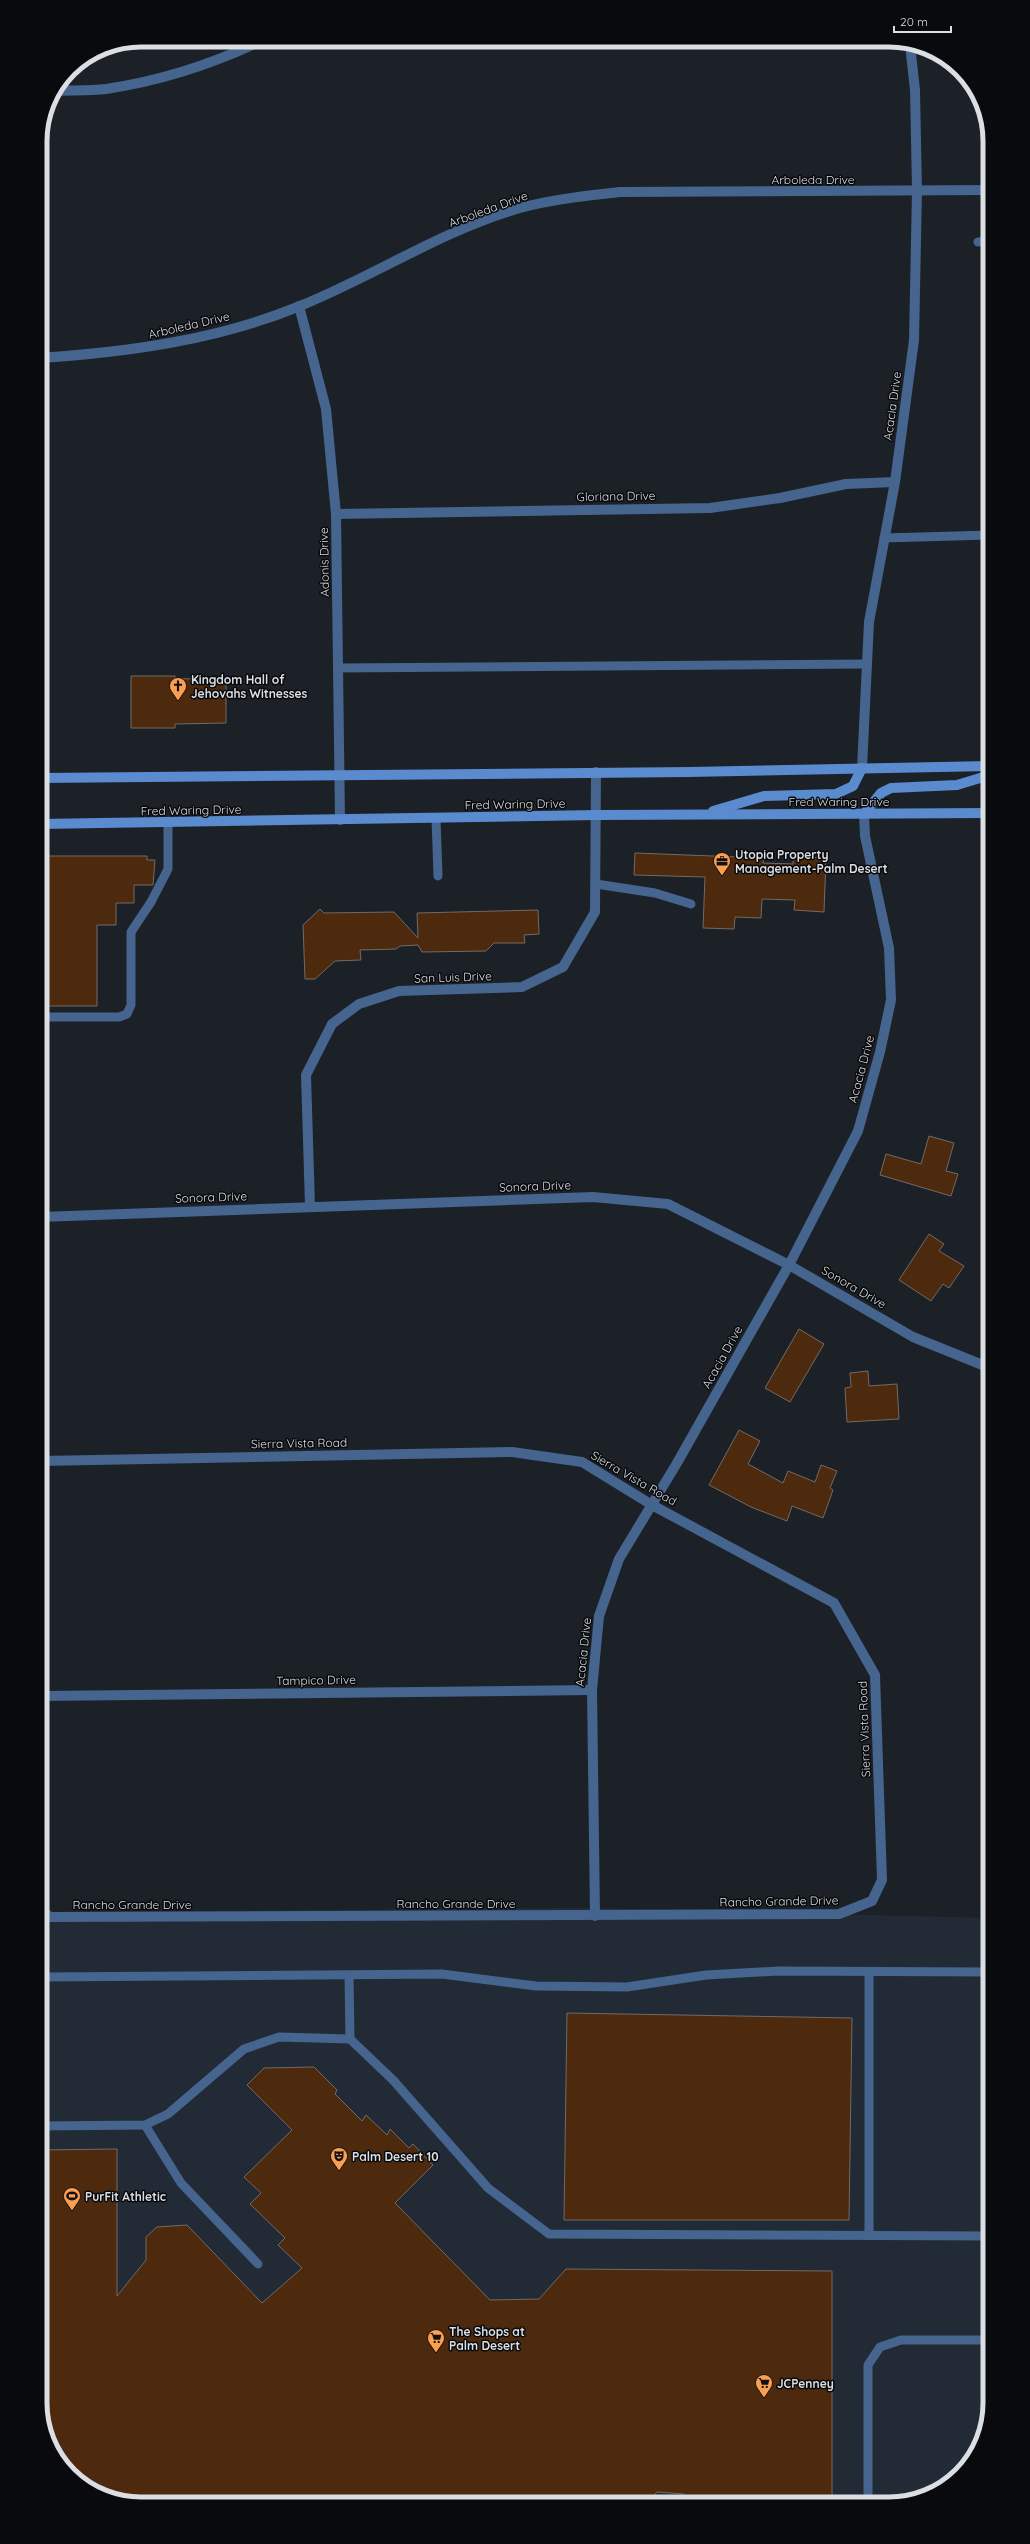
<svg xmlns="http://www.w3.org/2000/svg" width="1030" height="2544" viewBox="0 0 1030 2544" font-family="Quicksand,sans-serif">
  <rect width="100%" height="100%" fill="#1c2027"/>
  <polygon fill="#222a36" points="593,1908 990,1918 990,2404 985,2436 969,2464 922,2499 889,2504 134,2504 79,2483 45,2436 40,2403 40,1912"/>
  <g fill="#4d2a0d" stroke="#736a64">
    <polygon points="131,676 175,676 175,679 226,678 226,723 175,724 175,728 131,728"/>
    <polygon points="635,853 764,858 763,863 793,864 793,856 826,858 824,912 794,910 795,900 762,899 761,918 735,917 734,929 703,928 705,877 634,875"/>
    <polygon points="46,856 147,856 147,860 155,860 153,885 134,885 134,903 116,903 116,925 97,925 97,1006 46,1006"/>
    <polygon points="320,909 324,913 394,912 418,938 417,913 538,910 539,934 524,935 525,943 494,943 486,951 422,952 418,945 400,946 396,949 360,950 361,960 335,961 315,979 305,979 303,925"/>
    <polygon points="929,1136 954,1143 946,1171 958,1174 951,1196 880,1175 886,1154 921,1164"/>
    <polygon points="929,1234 944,1244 939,1251 964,1266 949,1288 943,1284 931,1301 899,1280"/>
    <polygon points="799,1329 824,1344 790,1402 765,1388"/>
    <polygon points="868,1371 869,1386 897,1384 899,1419 847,1422 845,1388 851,1387 850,1373"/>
    <polygon points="739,1430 760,1441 748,1464 783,1483 788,1471 815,1482 821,1465 837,1471 830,1488 833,1490 823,1518 792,1506 787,1521 751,1507 709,1485"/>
    <polygon points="567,2013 852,2018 849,2220 564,2220"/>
    <polygon points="314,2067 337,2090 335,2094 362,2121 366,2115 387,2135 390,2129 409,2148 413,2144 433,2165 395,2203 490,2300 539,2299 566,2269 832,2271 832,2504 684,2500 684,2494 657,2492 645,2504 134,2504 79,2483 45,2436 40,2403 40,2150 117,2149 117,2296 146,2260 146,2237 157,2227 187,2225 262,2303 302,2268 278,2245 285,2238 250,2204 261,2193 244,2177 292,2130 247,2085 264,2068"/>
  </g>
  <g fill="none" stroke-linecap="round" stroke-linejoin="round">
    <g stroke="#45648e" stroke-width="9">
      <polyline points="978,242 990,241"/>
      <polyline points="884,538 990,535"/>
      <polyline points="338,668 867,664"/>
      <polyline points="436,818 438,876"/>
      <polyline points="596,884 655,893 691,904"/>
      <polyline points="40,1017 119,1017 127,1014 131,1005 131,932 151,902 168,869 168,823"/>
      <polyline points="869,1972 869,2235"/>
      <polyline points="349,1975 350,2039"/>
      <polyline points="40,1977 442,1974 536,1986 627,1987 706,1975 778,1971 990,1972"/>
      <polyline points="145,2125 181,2183 258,2264"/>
      <polyline points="40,2126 145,2125 168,2114 244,2049 279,2037 350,2039 393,2080 488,2188 549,2234 990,2236"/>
      <polyline points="868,2504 868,2365 880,2347 901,2340 990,2340"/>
    </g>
    <g stroke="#45648e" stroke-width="10">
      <path d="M54 91C71 90 89 91 106 89 160 81 215 63 263 40"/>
      <polyline points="299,306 326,409 336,514 340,820"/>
      <path d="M40 358C129 352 217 340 300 306 374 276 443 230 520 208 553 199 586 196 620 192L990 190"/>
      <polyline points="336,514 710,508 780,498 846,484 895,482"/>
      <polyline points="862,768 869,622 895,482 914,340 917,191 915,90 910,45"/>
      <polyline points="310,1206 306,1075 332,1024 359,1004 399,991 522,987 563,967 595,912 596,772"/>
      <polyline points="40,1217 593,1197 668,1204 789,1265 913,1337 990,1368"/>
      <polyline points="40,1696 592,1690"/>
      <polyline points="40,1909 50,1917 839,1914 872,1901 882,1880 875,1675 834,1603 652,1505 582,1462 512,1452 40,1461"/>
      <polyline points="595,1916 592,1690 599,1616 619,1559 677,1463 789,1265 858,1131 880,1052 891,1000 889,948 865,836 864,814"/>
    </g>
    <g stroke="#598bce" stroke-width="10">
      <polyline points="40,778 689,772 990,766"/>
      <polyline points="713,811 764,796 836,794 853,786 862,768"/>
      <polyline points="864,814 881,793 891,788 957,785 990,775"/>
      <polyline points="40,824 597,815 990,813"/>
    </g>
  </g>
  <defs>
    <symbol id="church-pin" viewBox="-11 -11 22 30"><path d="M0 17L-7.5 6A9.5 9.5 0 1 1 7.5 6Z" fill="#fc9e52" stroke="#080a0d"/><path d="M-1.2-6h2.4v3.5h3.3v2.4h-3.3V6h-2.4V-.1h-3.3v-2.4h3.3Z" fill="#111"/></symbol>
    <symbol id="office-pin" viewBox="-11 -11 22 30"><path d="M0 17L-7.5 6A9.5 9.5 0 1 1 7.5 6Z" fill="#fc9e52" stroke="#080a0d"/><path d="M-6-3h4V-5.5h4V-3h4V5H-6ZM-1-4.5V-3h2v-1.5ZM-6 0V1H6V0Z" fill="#111"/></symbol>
    <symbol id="theatre-pin" viewBox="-11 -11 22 30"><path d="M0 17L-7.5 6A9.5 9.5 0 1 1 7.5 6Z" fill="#fc9e52" stroke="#080a0d"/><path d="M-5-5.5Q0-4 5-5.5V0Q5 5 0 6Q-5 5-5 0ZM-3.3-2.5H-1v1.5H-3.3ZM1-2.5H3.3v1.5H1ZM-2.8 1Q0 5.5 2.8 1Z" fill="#111"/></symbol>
    <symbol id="stadium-pin" viewBox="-11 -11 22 30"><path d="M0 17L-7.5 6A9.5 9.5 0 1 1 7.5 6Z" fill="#fc9e52" stroke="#080a0d"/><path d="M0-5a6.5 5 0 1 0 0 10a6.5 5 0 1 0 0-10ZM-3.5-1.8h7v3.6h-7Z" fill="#111"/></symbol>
    <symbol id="supermarket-pin" viewBox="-11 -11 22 30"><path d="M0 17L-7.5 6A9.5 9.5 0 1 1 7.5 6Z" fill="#fc9e52" stroke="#080a0d"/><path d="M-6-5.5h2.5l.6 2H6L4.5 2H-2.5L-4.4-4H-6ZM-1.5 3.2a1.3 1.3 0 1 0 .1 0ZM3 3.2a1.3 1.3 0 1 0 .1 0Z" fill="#111"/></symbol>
  </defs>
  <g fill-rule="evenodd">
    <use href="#church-pin" x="168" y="676" width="20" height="27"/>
    <use href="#office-pin" x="712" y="851" width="20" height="27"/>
    <use href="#theatre-pin" x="329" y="2146" width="20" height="27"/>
    <use href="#stadium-pin" x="62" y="2186" width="20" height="27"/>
    <use href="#supermarket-pin" x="426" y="2328" width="20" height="27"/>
    <use href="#supermarket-pin" x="754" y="2373" width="20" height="27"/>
  </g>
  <g text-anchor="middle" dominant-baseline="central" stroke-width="3" stroke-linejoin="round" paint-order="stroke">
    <g font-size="12" fill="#dbdee2" stroke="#080a0d">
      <text x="813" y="179">Arboleda Drive</text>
      <text transform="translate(488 209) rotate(-20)">Arboleda Drive</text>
      <text transform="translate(189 325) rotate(-13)">Arboleda Drive</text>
      <text transform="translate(892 406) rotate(-82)">Acacia Drive</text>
      <text transform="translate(616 496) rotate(-1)">Gloriana Drive</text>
      <text transform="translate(324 562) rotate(-91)">Adonis Drive</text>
      <text x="839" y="801">Fred Waring Drive</text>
      <text transform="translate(515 804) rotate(-1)">Fred Waring Drive</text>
      <text transform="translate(191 810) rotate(-1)">Fred Waring Drive</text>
      <text transform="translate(453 977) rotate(-2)">San Luis Drive</text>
      <text transform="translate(861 1069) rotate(-75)">Acacia Drive</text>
      <text transform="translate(535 1186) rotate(-2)">Sonora Drive</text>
      <text transform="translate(211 1197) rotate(-2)">Sonora Drive</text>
      <text transform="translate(854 1287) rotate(30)">Sonora Drive</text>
      <text transform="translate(722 1357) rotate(-61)">Acacia Drive</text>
      <text transform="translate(299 1443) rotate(-1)">Sierra Vista Road</text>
      <text transform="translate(634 1478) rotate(30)">Sierra Vista Road</text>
      <text transform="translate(583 1652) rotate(-84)">Acacia Drive</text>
      <text transform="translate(316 1680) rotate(-1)">Tampico Drive</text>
      <text transform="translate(864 1729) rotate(-92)">Sierra Vista Road</text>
      <text transform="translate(779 1901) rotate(-1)">Rancho Grande Drive</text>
      <text x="456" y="1903">Rancho Grande Drive</text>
      <text x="132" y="1904">Rancho Grande Drive</text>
    </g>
    <g font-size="12" font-weight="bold" fill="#dbdee2" stroke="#080a0d" text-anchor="start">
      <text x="191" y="679">Kingdom Hall of<tspan x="191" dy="14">Jehovahs Witnesses</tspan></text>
      <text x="735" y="854">Utopia Property<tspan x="735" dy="14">Management-Palm Desert</tspan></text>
      <text x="352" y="2156">Palm Desert 10</text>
      <text x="85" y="2196">PurFit Athletic</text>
      <text x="449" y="2331">The Shops at<tspan x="449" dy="14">Palm Desert</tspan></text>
      <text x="777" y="2383">JCPenney</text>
    </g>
  </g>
  <path d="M0 0H1030V2544H0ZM141 47H889A94 94 0 0 1 983 141V2403A94 94 0 0 1 889 2497H141A94 94 0 0 1 47 2403V141A94 94 0 0 1 141 47Z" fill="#080a0d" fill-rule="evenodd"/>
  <path fill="none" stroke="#dbdee2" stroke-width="5" d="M141 47H889A94 94 0 0 1 983 141V2403A94 94 0 0 1 889 2497H141A94 94 0 0 1 47 2403V141A94 94 0 0 1 141 47Z"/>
  <path d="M894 26v6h57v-6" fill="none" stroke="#dbdee2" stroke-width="2"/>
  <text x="900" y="26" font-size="12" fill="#dbdee2" stroke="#080a0d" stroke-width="3" paint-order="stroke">20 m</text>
</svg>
